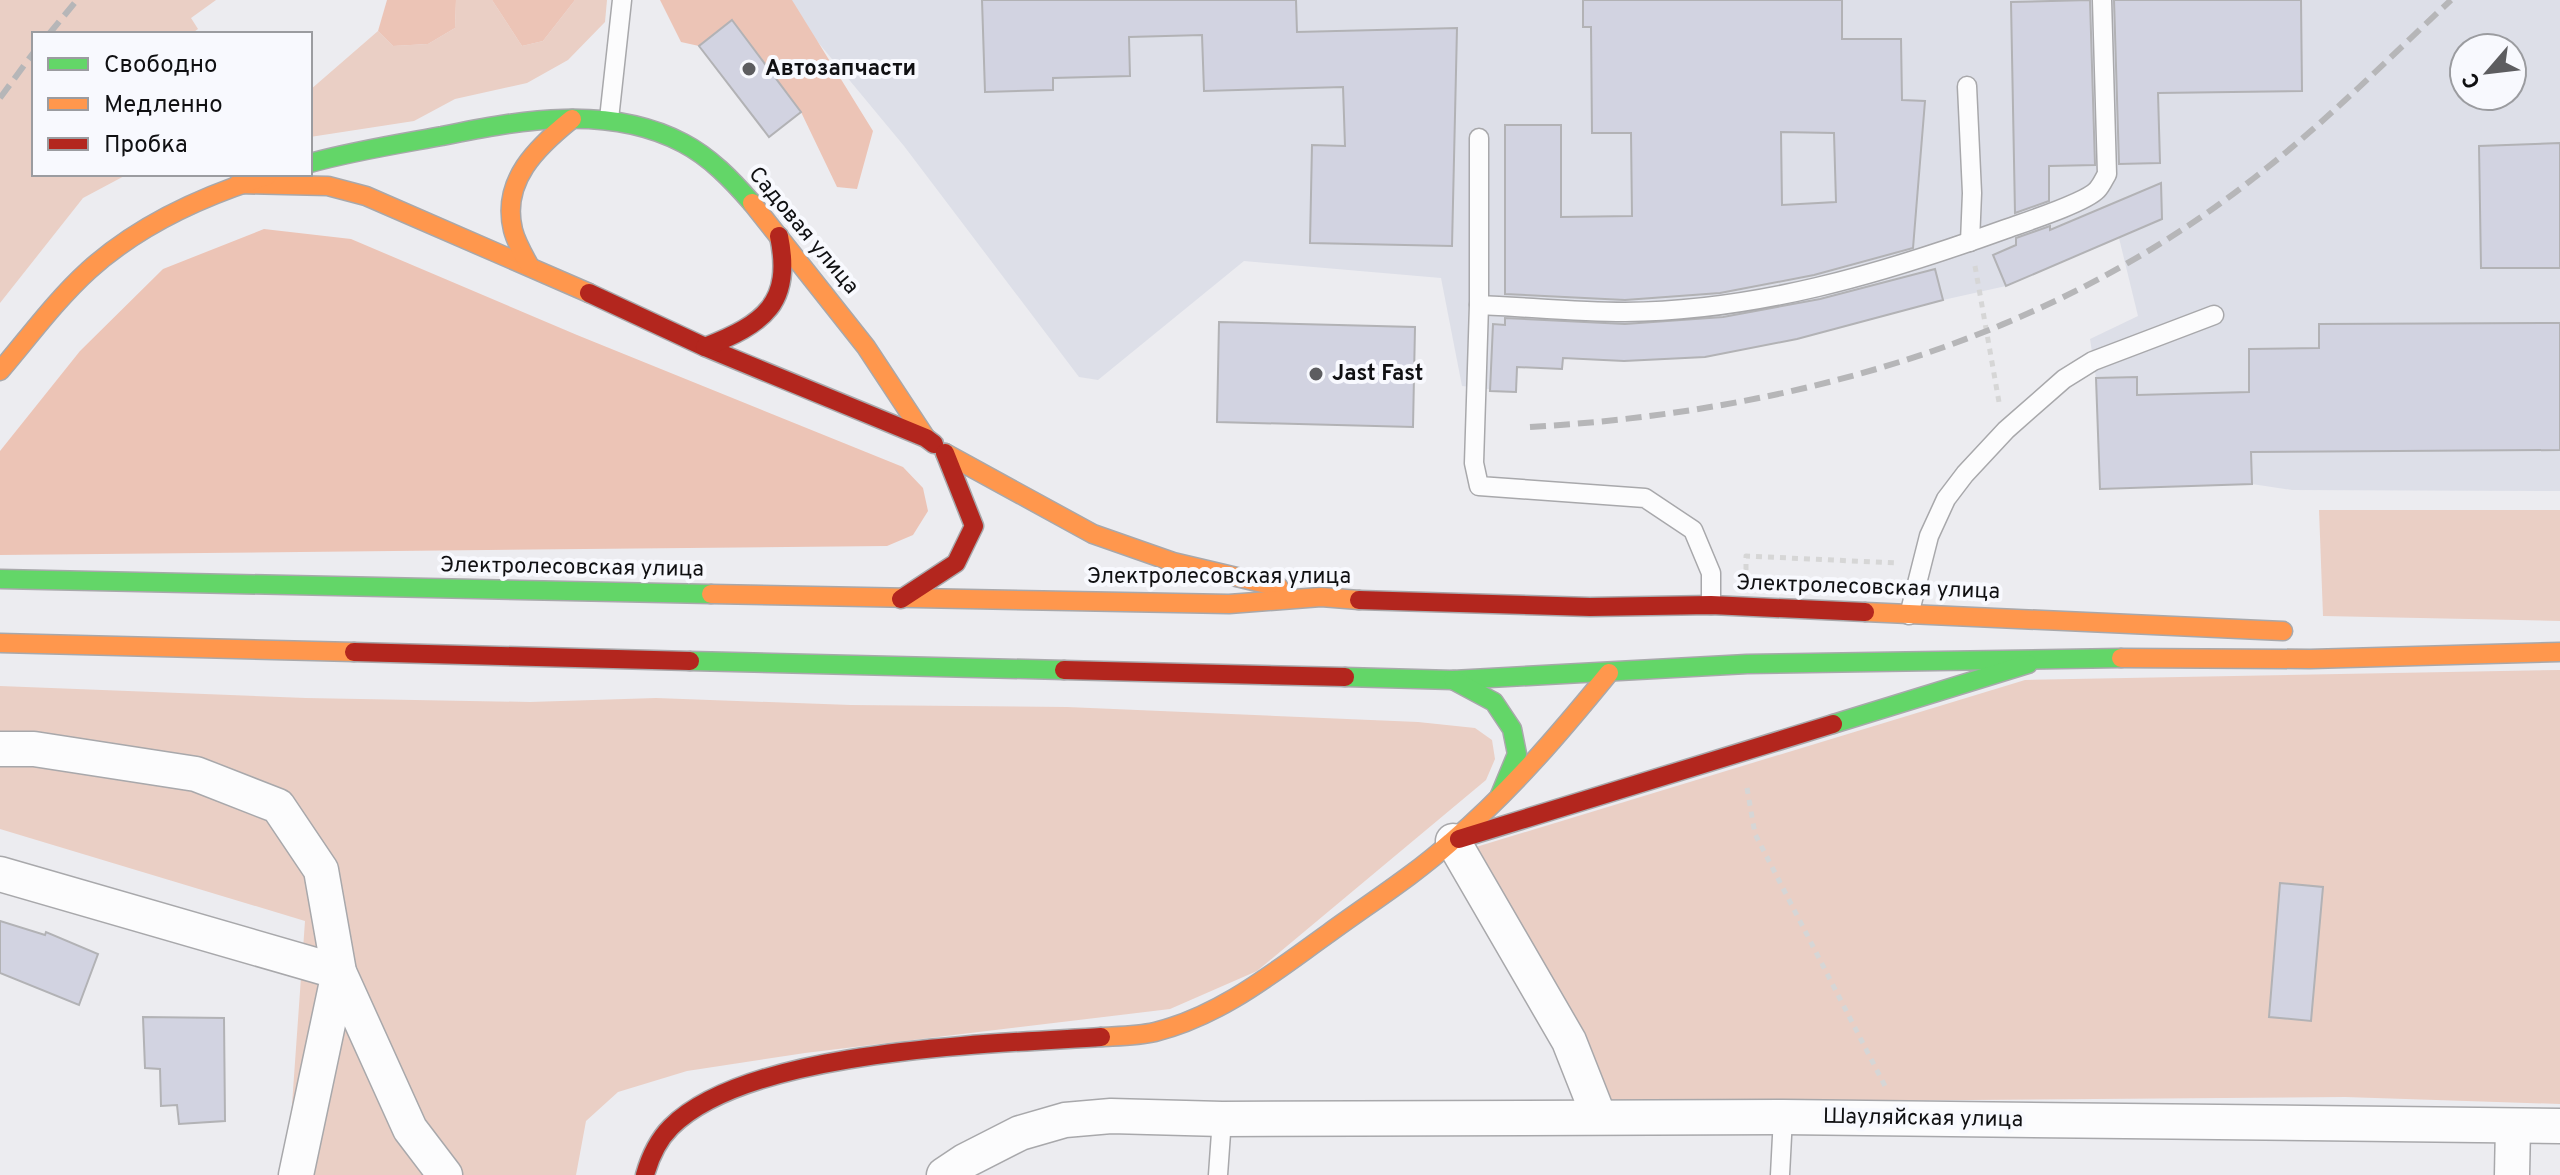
<svg xmlns="http://www.w3.org/2000/svg" width="2560" height="1175" viewBox="0 0 2560 1175" font-family="Overpass,sans-serif">
  <rect width="100%" height="100%" fill="#ececf0"/>
  <path fill="#dddfe8" fill-rule="evenodd" d="M783 0H2560V491L2292 490 2252 484 2100 489 2096 378 2090 339 2138 316 2119 238 2006 286 1943 300 1797 339 1705 357 1624 361 1563 358 1562 369 1518 367 1516 392 1462 386 1441 278 1244 261 1098 380 1079 377 904 146ZM2464 48H2512V96H2464Z"/>
  <g fill="#eacfc5">
    <polygon points="0,0 216,0 191,18 198,29 191,34 34,34 34,174 128,174 83,198 0,303"/>
    <polygon points="456,0 492,0 522,46 543,41 575,0 607,0 605,22 568,60 527,83 455,99 414,121 310,137 310,90 378,31 393,46 428,44 455,28"/>
    <polygon points="2319,510 2560,510 2560,621 2323,616"/>
    <polygon points="2560,670 2560,1104 2345,1097 1606,1103 1476,847 2025,680"/>
    <polygon points="0,686 306,698 530,702 656,698 851,705 1067,707 1418,722 1475,728 1492,740 1495,759 1486,780 1257,971 1170,1009 805,1053 687,1071 618,1092 586,1121 576,1175 287,1175 305,921 0,829"/>
  </g>
  <g fill="#ecc4b6">
    <polygon points="387,0 456,0 455,28 428,44 393,46 378,31"/>
    <polygon points="492,0 575,0 543,41 522,46"/>
    <polygon points="660,0 792,0 873,131 857,189 837,187 801,112 732,21 699,46 681,42"/>
    <polygon points="264,229 351,239 577,335 903,467 923,488 928,511 913,535 887,546 0,555 0,451 80,351 163,269"/>
  </g>
  <g fill="#d2d3e1" stroke="#b2b2b5" stroke-width="2" fill-rule="evenodd">
    <polygon points="982,0 1296,0 1297,32 1457,28 1452,246 1310,243 1312,145 1345,146 1343,87 1204,91 1202,35 1129,37 1130,76 1053,78 1053,90 985,92"/>
    <path d="M1583 0H1842V39H1901L1902 100 1925 101 1913 248 1814 275 1720 293 1625 300 1505 294V125H1561V217L1632 216 1631 133H1592L1591 27H1583ZM1781 132 1834 133 1836 202 1782 205Z"/>
    <polygon points="2090,0 2095,165 2049,166 2049,201 2015,213 2011,2"/>
    <polygon points="2114,0 2301,0 2302,91 2158,93 2160,163 2119,164"/>
    <polygon points="732,20 801,112 769,137 699,46"/>
    <polygon points="2560,143 2560,268 2481,268 2479,146"/>
    <polygon points="2161,183 2162,219 2006,286 1993,255 2016,245 2016,238 2050,226 2050,230"/>
    <polygon points="1935,269 1943,300 1797,339 1705,357 1624,361 1563,358 1562,369 1517,367 1516,392 1490,391 1493,324 1505,325 1505,318 1625,324 1723,317 1820,299"/>
    <polygon points="1219,322 1415,327 1413,427 1217,422"/>
    <polygon points="2560,323 2560,450 2251,452 2252,484 2100,489 2096,378 2137,377 2137,395 2249,392 2249,349 2319,348 2319,324"/>
    <polygon points="2280,883 2323,887 2311,1021 2269,1017"/>
    <polygon points="0,921 45,935 46,932 98,954 79,1005 0,973"/>
    <polygon points="143,1017 224,1018 225,1121 179,1124 177,1105 161,1106 160,1069 145,1068"/>
  </g>
  <g fill="none" stroke-linecap="round" stroke-linejoin="round">
    <defs>
      <g id="lane">
        <polyline points="1967,86 1972,193 1970,242"/>
        <polyline points="609,119 622,0"/>
        <polyline points="1479,138 1479,305 1474,463 1479,486 1645,498 1693,530 1711,573 1711,605"/>
        <path d="M1479 305C1527 307 1576 312 1625 312 1755 311 1881 274 2003 230 2022 223 2085 203 2097 190 2101 186 2104 179 2107 174L2102 0"/>
        <polyline points="1909,615 1929,536 1946,499 1965,474 2006,430 2064,379 2093,361 2214,315"/>
        <polyline points="1218,1175 1222,1119"/>
        <polyline points="1780,1175 1783,1117"/>
      </g>
      <g id="street">
        <polyline points="0,749 34,749 196,774 278,806 321,870 339,972 410,1129 445,1175"/>
        <polyline points="1453,841 1569,1041 1599,1117"/>
        <polyline points="0,874 339,972 296,1175"/>
        <polyline points="944,1175 965,1161 1020,1133 1065,1120 1111,1116 1222,1119 1783,1117 2560,1126"/>
        <polyline points="2512,1175 2513,1126"/>
      </g>
      <g id="fast">
        <path d="M310 163C353 151 398 144 442 136 520 120 609 104 683 143 710 157 732 180 752 203"/>
        <polyline points="0,579 711,594"/>
        <polyline points="690,661 1064,670"/>
        <polyline points="1345,677 1453,680 1747,664 2121,658"/>
        <polyline points="1453,680 1494,702 1512,729 1517,754 1500,795"/>
        <polyline points="1833,724 2028,664"/>
      </g>
      <g id="slow">
        <polyline points="238,184 328,186 366,196 589,293"/>
        <polyline points="752,203 866,347 926,438"/>
        <path d="M529 265C523 254 516 242 513 230 501 181 537 147 572 119"/>
        <path d="M0 371C29 337 56 300 89 270 140 224 202 196 267 176"/>
        <polyline points="945,453 1093,534 1173,562 1279,587"/>
        <polyline points="711,594 1229,604 1321,597 1359,600"/>
        <polyline points="1865,612 2283,631"/>
        <polyline points="0,643 354,652"/>
        <polyline points="2121,658 2310,659 2560,652"/>
        <path d="M1101 1037C1119 1036 1138 1036 1155 1032 1222 1015 1274 972 1329 933 1370 903 1413 876 1451 842 1510 792 1560 733 1609 673"/>
      </g>
      <g id="jam">
        <polyline points="589,293 705,347 926,438 934,444"/>
        <path d="M705 347C764 324 793 303 779 236"/>
        <polyline points="901,599 956,563 974,526 945,453"/>
        <polyline points="1359,600 1590,607 1711,605 1865,612"/>
        <polyline points="354,652 690,661"/>
        <polyline points="1064,670 1345,677"/>
        <polyline points="1459,839 1833,724"/>
        <path d="M645 1175C650 1157 658 1140 671 1127 749 1049 992 1044 1101 1037"/>
      </g>
    </defs>
    <use href="#lane" stroke="#a8a8ab" stroke-width="21"/>
    <use href="#street" stroke="#a8a8ab" stroke-width="37"/>
    <use href="#fast" stroke="#a8a8ab" stroke-width="21"/>
    <use href="#slow" stroke="#a8a8ab" stroke-width="21"/>
    <use href="#jam" stroke="#a8a8ab" stroke-width="21"/>
    <g stroke="#d6d6d6" stroke-width="5" stroke-dasharray="6 6" stroke-linecap="butt">
      <polyline points="1975,266 1999,402"/>
      <polyline points="1746,570 1746,556 1897,563"/>
      <polyline points="1747,788 1755,834 1885,1086"/>
    </g>
    <use href="#lane" stroke="#fcfcfd" stroke-width="18"/>
    <use href="#street" stroke="#fcfcfd" stroke-width="34"/>
    <use href="#fast" stroke="#63d668" stroke-width="18"/>
    <use href="#slow" stroke="#ff974d" stroke-width="18"/>
    <use href="#jam" stroke="#b3261e" stroke-width="18"/>
    <g stroke="#b6b6b8" stroke-width="6" stroke-dasharray="16 8" stroke-linecap="butt">
      <polyline points="49,34 77,0"/>
      <polyline points="0,98 34,52"/>
      <path d="M1530 427C1790 412 2047 341 2254 178 2324 124 2387 60 2451 0"/>
    </g>
  </g>
  <g fill="#5d5d60" stroke="#f8f9fe" stroke-width="3">
    <circle cx="749" cy="69" r="8"/>
    <circle cx="1316" cy="374" r="8"/>
  </g>
  <g text-anchor="middle" dominant-baseline="central" stroke-width="8" stroke-linejoin="round" paint-order="stroke">
    <g font-size="22" font-weight="bold" fill="#101012" stroke="#f8f9fe" text-anchor="start">
      <text x="765" y="69">Автозапчасти</text>
      <text x="1332" y="374">Jast Fast</text>
    </g>
    <g font-size="22" fill="#101012" stroke="#f8f9fe">
      <text transform="translate(803 231) rotate(50)">Садовая улица</text>
      <text transform="translate(572 568) rotate(1)">Электролесовская улица</text>
      <text x="1219" y="577">Электролесовская улица</text>
      <text transform="translate(1868 588) rotate(2)">Электролесовская улица</text>
      <text transform="translate(1923 1119) rotate(1)">Шауляйская улица</text>
    </g>
  </g>
  <rect x="32" y="32" width="280" height="144" fill="#f8f9fe" stroke="#9b9ca0" stroke-width="2"/>
  <rect x="48" y="58" width="40" height="12" fill="#63d668" stroke="#9b9ca0" stroke-width="2"/>
  <text x="104" y="72" font-size="24" fill="#101012">Свободно</text>
  <rect x="48" y="98" width="40" height="12" fill="#ff974d" stroke="#9b9ca0" stroke-width="2"/>
  <text x="104" y="112" font-size="24" fill="#101012">Медленно</text>
  <rect x="48" y="138" width="40" height="12" fill="#b3261e" stroke="#9b9ca0" stroke-width="2"/>
  <text x="104" y="152" font-size="24" fill="#101012">Пробка</text>
  <g transform="translate(2488 72) rotate(242)"><circle r="38" fill="#f8f9fe" stroke="#9b9ca0" stroke-width="2"/>
  <path d="M0-6L14 30L0 20L-14 30Z" fill="#5d5d60"/>
  <text y="-12" font-size="22" font-weight="bold" text-anchor="middle" fill="#101012">С</text>
  </g>
</svg>
